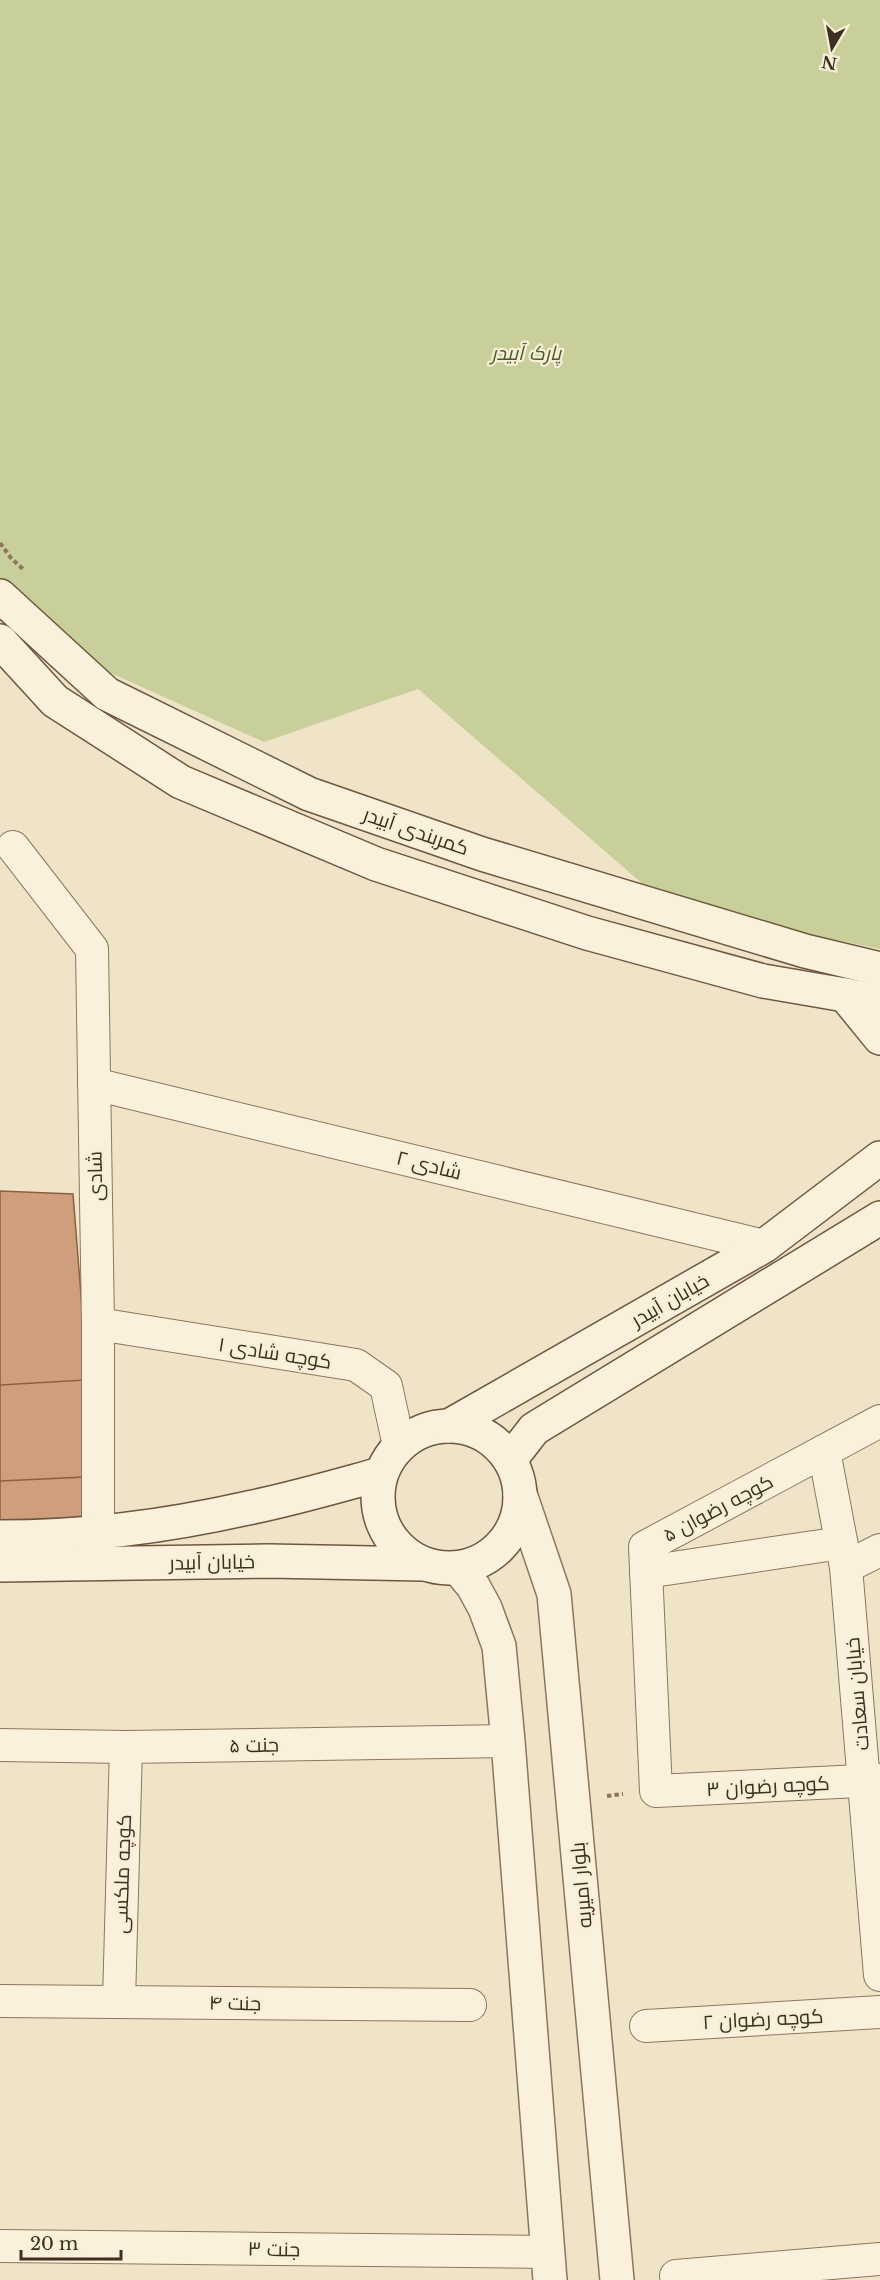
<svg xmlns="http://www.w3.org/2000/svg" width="880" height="2280" viewBox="0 0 880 2280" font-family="'Libre Baskerville',Cairo,serif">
  <rect width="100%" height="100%" fill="#f0e4c8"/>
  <polygon fill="#c9cf9b" points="0,0 880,0 880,949 667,905 418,689 264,742 42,642 0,579"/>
  <g fill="#cf9f7d" stroke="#8d5f41" stroke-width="1.5">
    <polygon points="0,1191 73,1194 86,1358 88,1518 0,1521"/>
    <polygon points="85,1380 85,1477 0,1481 0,1385"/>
  </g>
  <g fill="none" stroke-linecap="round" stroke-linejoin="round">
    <defs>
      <g id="minor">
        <polyline points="13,847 92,949 98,1324 98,1532"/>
        <polyline points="94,1084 764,1246"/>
        <polyline points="98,1324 356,1365 386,1386 399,1446"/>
        <polyline points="880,1421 645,1547 656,1791 880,1780"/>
        <polyline points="824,1451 846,1567 880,1975"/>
        <polyline points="846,1567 880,1550"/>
        <polyline points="646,1572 841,1543"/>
        <polyline points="0,1745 126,1747 508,1741"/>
        <polyline points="0,2001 470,2005"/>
        <polyline points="119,2001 126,1747"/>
        <polyline points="646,2026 880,2012"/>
        <polyline points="0,2246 547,2252"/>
        <polyline points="676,2276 880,2259"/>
      </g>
      <g id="tertiary">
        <polyline points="520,1494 554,1594 617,2280"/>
        <polyline points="458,1568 473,1586 485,1608 499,1646 508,1741 550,2280"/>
      </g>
      <g id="secondary">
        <polyline points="0,596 107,694 309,794 482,854 805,951 880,969"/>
        <polyline points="0,641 55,701 181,782 376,864 587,933 763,981 880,1001"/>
        <polyline points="845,995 880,1038"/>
        <circle cx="449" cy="1497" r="71"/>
        <polyline points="449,1426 764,1246 880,1158"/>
        <polyline points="510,1460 534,1429 880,1218"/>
        <path d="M0 1537C83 1537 168 1526 248 1508 293 1499 337 1486 381 1474"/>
        <polyline points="0,1565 269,1561 423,1564"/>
      </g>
    </defs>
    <use href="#minor" stroke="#8d765c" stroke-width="34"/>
    <use href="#tertiary" stroke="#8d765c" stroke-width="36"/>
    <use href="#secondary" stroke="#6f573f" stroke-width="36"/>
    <g stroke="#8d765c" stroke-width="4" stroke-dasharray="4.5 3" stroke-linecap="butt">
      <polyline points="0,543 11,558 23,569"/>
      <polyline points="607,1796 623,1794"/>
    </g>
    <use href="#minor" stroke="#faf1dc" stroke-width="32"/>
    <use href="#tertiary" stroke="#faf1dc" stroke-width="33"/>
    <use href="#secondary" stroke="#faf1dc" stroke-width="33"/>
  </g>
  <g text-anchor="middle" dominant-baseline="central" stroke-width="4.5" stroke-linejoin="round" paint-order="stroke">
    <g font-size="20" font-style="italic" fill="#4d5a26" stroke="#f7eed8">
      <text x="526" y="353">پارک آبیدر</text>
    </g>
    <g font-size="20" fill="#3d2e20" stroke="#f7eed8">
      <text transform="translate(416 831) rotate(19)">کمربندی آبیدر</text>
      <text transform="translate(429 1165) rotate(14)">شادی ۲</text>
      <text transform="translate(95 1176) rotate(-91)">شادی</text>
      <text transform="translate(670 1300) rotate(-30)">خیابان آبیدر</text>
      <text transform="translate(275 1353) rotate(9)">کوچه شادی ۱</text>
      <text transform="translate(718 1508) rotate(-28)">کوچه رضوان ۵</text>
      <text transform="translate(212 1562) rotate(-1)">خیابان آبیدر</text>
      <text transform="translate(857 1694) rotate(-95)">خیابان سعادت</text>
      <text transform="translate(254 1745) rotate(-1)">جنت ۵</text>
      <text transform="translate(768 1786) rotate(-3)">کوچه رضوان ۳</text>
      <text transform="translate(122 1874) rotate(-88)">کوچه ملکسی</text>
      <text transform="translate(581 1885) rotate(-95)">بلوار امیریه</text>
      <text transform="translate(235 2003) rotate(1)">جنت ۴</text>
      <text transform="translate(763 2019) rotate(-3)">کوچه رضوان ۲</text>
      <text transform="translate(274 2249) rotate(1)">جنت ۳</text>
    </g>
  </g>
  <g transform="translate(832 48) rotate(190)" stroke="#f7eed8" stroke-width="4.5" paint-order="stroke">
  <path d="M0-4.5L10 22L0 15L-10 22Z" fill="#3d2e20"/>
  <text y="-9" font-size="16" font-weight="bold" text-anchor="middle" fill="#3d2e20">N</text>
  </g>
  <path d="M21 2250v9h100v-9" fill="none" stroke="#3d2e20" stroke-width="3"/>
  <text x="30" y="2250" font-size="18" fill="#3d2e20" stroke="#f7eed8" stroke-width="4.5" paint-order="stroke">20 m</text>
</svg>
